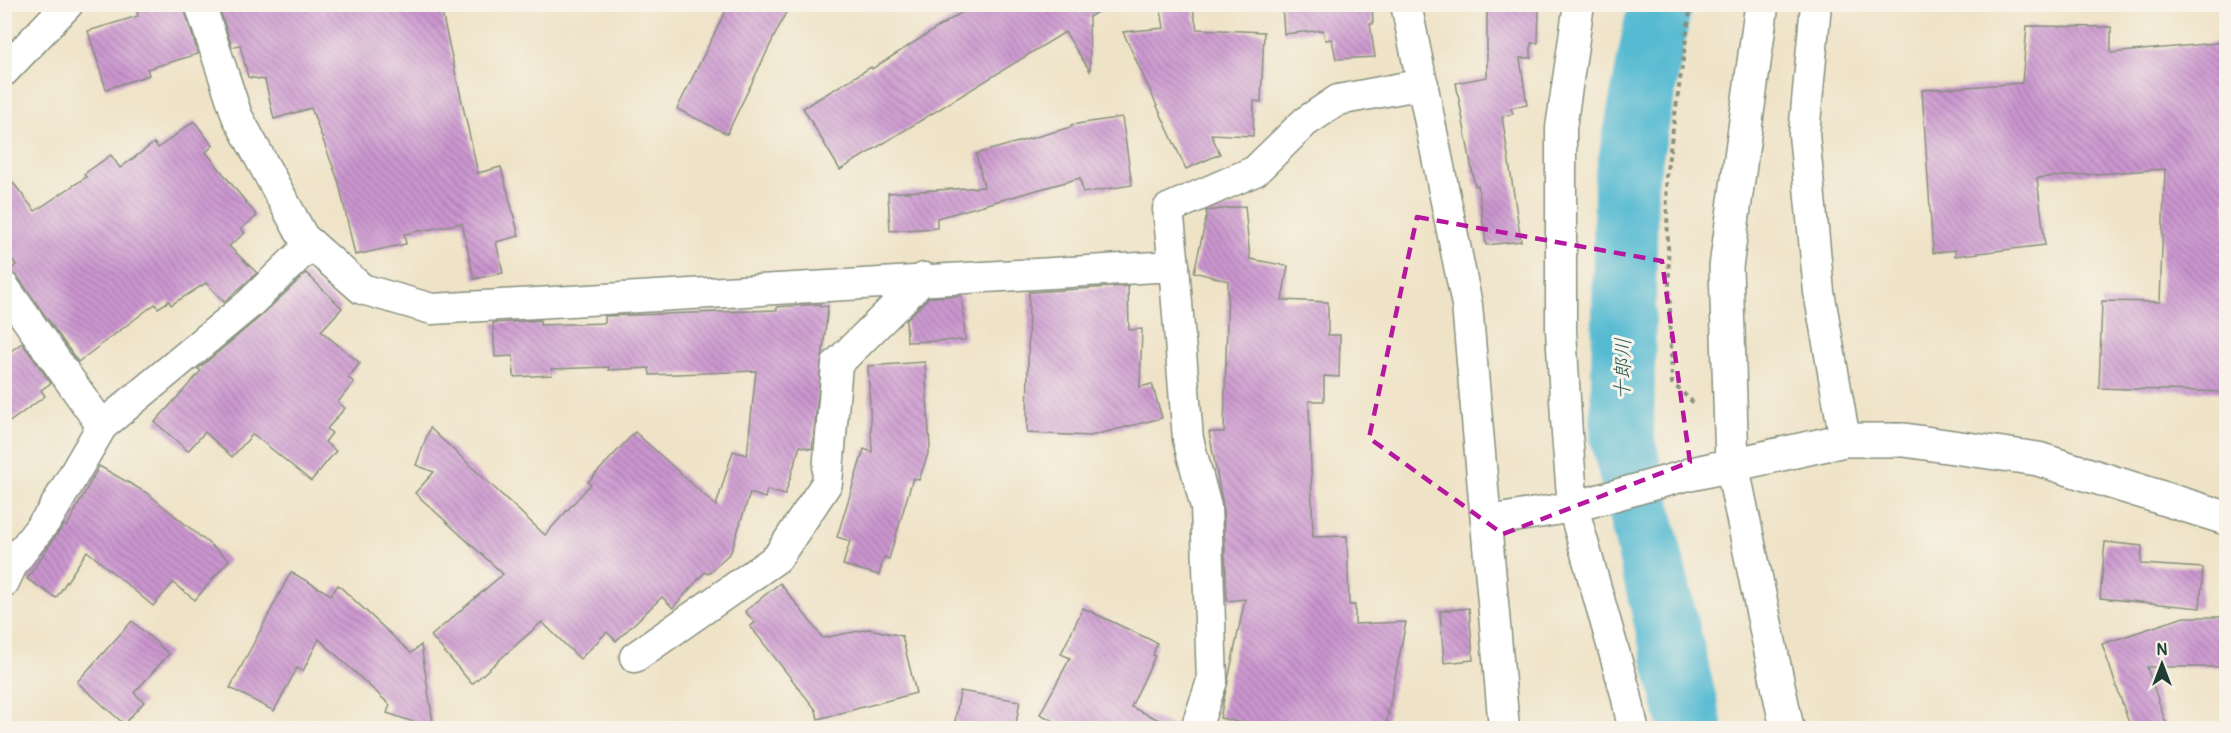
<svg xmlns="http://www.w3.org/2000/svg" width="2231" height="733" viewBox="0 0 2231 733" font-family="Pangolin,'Klee One',sans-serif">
  <defs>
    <pattern id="building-back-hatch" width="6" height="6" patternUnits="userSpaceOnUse" patternTransform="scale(1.5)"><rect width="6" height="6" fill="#cb95cf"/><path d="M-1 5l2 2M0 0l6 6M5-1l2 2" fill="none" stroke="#a47ba9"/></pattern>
  </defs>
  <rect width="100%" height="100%" fill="#f7f3e8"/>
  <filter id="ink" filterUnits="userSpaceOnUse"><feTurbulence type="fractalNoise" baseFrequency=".0167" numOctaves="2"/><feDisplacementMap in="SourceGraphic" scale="12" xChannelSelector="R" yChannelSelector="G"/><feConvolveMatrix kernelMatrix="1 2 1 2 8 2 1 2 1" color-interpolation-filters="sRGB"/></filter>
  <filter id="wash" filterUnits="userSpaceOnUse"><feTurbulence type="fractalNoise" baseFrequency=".008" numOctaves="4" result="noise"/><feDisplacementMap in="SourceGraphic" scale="24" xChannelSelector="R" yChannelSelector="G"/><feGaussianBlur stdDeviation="1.35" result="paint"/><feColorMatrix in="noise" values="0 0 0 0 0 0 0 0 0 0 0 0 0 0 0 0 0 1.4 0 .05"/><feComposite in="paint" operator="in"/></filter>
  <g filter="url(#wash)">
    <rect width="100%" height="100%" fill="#efe3c7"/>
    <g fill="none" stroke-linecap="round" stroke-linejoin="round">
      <polyline stroke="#54bad2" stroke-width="64" points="1660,4 1626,182 1622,436 1691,728"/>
    </g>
    <g id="blocks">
      <g fill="url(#building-back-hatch)">
        <polygon points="135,4 183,4 198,54 147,69 149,75 106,89 88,31 138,16"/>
        <polygon points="218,4 440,4 478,173 501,167 519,236 496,242 503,273 474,279 462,223 404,234 406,244 355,255 339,183 311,108 274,119 265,80 248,77 240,45 232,47"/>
        <polygon points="729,4 790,4 727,134 677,109"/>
        <polygon points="975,4 1110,4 1089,17 1090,71 1065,32 840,170 803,108 871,67 872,69"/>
        <polygon points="1192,4 1197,29 1264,32 1261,102 1254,101 1253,136 1211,134 1220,154 1186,169 1123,32 1164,28 1161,10"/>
        <polygon points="1282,4 1372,4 1373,24 1370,24 1375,57 1336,59 1332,39 1325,40 1323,30 1284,34"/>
        <polygon points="1487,8 1539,10 1538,43 1531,43 1531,58 1520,58 1527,105 1511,108 1513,114 1502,116 1521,241 1486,245 1478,185 1475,186 1456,83 1487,77"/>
        <polygon points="2027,26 2111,27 2111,53 2226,42 2226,392 2099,388 2102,301 2160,302 2165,169 2037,178 2045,245 1955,256 1955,250 1933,253 1922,90 2022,83"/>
        <polygon points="1122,117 1132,185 1083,193 1080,178 937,218 937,228 890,231 888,193 984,187 976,154 1071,127 1071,125"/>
        <polygon points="194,121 213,146 206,152 257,216 241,229 245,233 229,246 257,273 224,302 206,283 171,305 169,301 158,308 155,304 78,362 18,277 8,271 16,265 4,247 4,171 35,211 86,177 84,174 111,155 120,168 154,143 158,148"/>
        <polygon points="1245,206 1250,259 1288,266 1282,300 1328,302 1328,335 1340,335 1339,377 1324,376 1324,401 1309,401 1313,537 1347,536 1349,605 1355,605 1355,624 1406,622 1385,729 1268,729 1220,718 1245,599 1227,601 1223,506 1209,432 1224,432 1228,281 1194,272 1207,215 1206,211"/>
        <polygon points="306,273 342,308 321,331 360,363 348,378 354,382 338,402 345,408 327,429 332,433 325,442 336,451 311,481 253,434 232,457 205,432 188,451 155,422 201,371 198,369 260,317"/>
        <polygon points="1128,286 1129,330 1142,329 1140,387 1152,384 1162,418 1090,436 1027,433 1029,292"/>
        <polygon points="962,296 965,340 907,342 906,320 929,297"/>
        <polygon points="820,304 820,307 828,306 812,449 800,446 785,495 767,490 765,498 750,493 731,552 708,574 705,572 673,608 662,597 616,641 607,632 580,659 542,622 472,684 431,636 503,574 415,493 434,472 416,465 430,428 545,535 591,484 588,482 635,432 716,506 733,451 747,455 756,371 650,375 649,368 609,370 609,367 551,369 552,375 514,377 513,356 495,357 493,323 540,320 540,325 605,323 605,316 777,310 777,307"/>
        <polygon points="22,343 51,383 41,390 45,396 4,426 4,356"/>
        <polygon points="925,362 930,448 919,480 913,478 889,559 884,557 879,575 843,565 850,541 837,537 864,449 872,452 868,366"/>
        <polygon points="99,466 147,493 229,560 195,600 173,583 153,606 87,551 56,598 27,579 54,538 64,525 67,526"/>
        <polygon points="2105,542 2142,546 2141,564 2203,568 2200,608 2100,598"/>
        <polygon points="291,572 331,595 338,585 411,653 421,645 434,729 387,713 390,705 319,639 303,671 297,668 274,711 230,688"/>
        <polygon points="780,583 823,638 869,629 902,636 916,693 818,719 816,710 750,626 755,623 745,611"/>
        <polygon points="1083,608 1157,643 1153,655 1155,656 1131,707 1179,729 1069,729 1040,714 1070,658 1061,654"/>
        <polygon points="1469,608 1473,660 1444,663 1440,611"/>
        <polygon points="2184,617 2226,617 2226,667 2147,667 2168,729 2131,729 2102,644"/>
        <polygon points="132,621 169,654 134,693 144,702 124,724 77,682"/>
        <polygon points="960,691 1020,701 1015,729 994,729 955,722"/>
      </g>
    </g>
  </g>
  <g filter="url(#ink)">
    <use href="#blocks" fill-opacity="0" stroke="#87907e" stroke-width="1.5"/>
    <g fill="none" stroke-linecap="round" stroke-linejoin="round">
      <defs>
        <g id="street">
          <polyline points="200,4 237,116 303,237 362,289 432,309 1174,266 1188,439 1206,507 1212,681 1196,728"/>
          <polyline points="1406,4 1467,305 1504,728"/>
          <polyline points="1579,4 1561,128 1561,330 1567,434 1573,507 1626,694 1633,728"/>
          <polyline points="1816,4 1804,134 1819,292 1845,440"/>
          <polyline points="4,71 68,4"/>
          <polyline points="1174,266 1168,209 1255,171 1305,122 1338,100 1423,84"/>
          <polyline points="4,287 102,426"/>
          <polyline points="1488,521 1573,507 1691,474"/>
          <polyline points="4,582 13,563 50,515 102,426 249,304 311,244"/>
          <polyline points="635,657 777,558 827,483 837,364 924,278"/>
        </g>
        <g id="secondary">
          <polyline points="1762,4 1726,267 1732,465 1787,728"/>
          <polyline points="1691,474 1845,440 1904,440 2038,459 2226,518"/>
        </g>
      </defs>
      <use href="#street" stroke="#87907e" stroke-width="33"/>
      <use href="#secondary" stroke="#87907e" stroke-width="36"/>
      <polyline stroke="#87907e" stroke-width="4" stroke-dasharray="4.5 4.5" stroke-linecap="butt" points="1691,4 1666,177 1672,383 1694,403"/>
      <use href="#street" stroke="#fff" stroke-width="30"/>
      <use href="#secondary" stroke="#fff" stroke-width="33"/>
    </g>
  </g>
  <path fill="none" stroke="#b5179e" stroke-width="4.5" stroke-dasharray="12 8" stroke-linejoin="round" d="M1417 217 1662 261 1690 462 1503 534 1369 438Z"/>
  <g text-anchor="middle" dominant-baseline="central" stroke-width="6" stroke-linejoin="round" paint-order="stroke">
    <g font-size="21" font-style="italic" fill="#2c5c5c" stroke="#f7f3e8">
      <text transform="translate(1623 369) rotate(-89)">十郎川</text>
    </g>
  </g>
  <rect width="2231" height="733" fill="none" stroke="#f7f3e8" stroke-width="24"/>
  <g transform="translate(2162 664)" stroke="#f7f3e8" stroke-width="4.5" paint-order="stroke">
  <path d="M0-4.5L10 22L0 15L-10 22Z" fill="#1f3d34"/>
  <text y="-9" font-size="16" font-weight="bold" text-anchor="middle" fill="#1f3d34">N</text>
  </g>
</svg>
